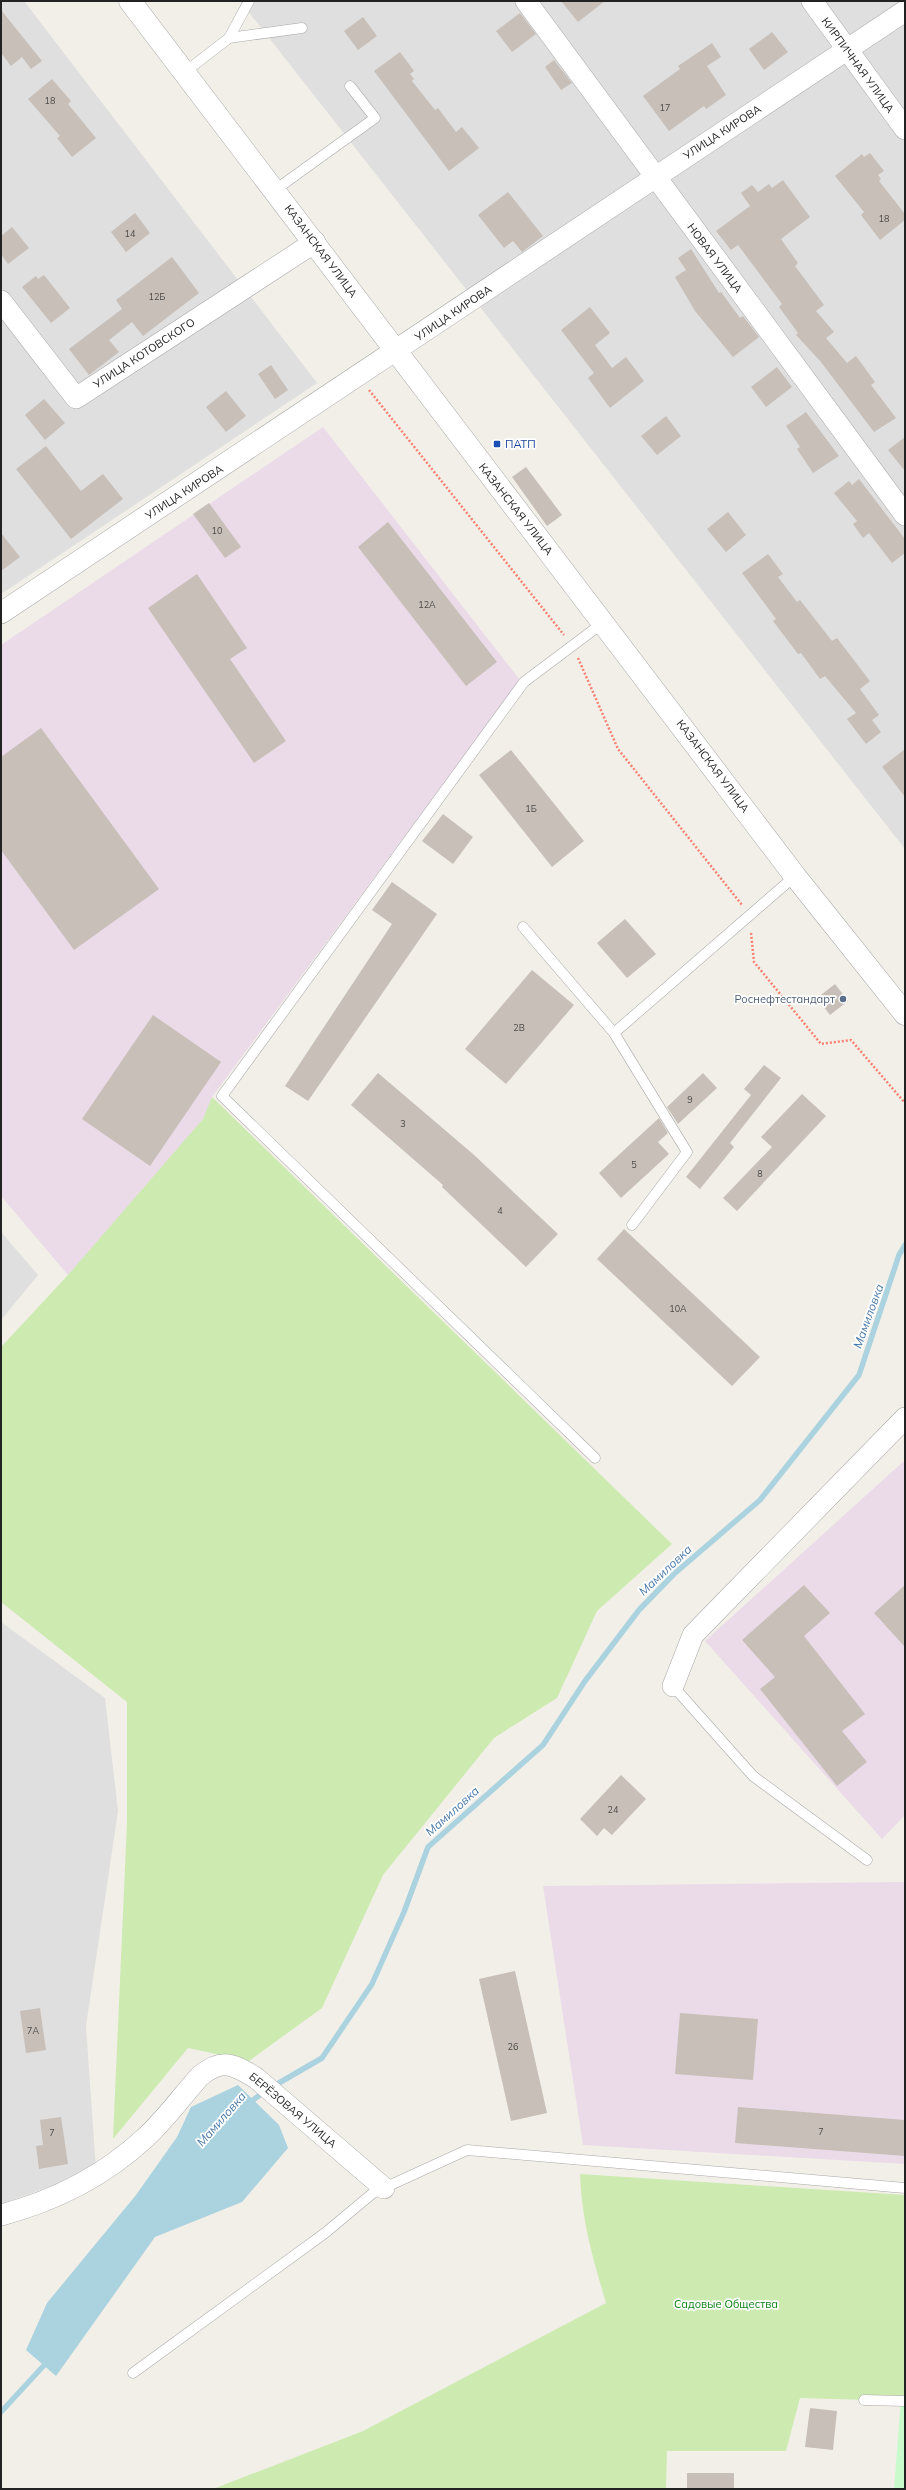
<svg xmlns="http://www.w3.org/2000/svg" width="906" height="2490" viewBox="0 0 906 2490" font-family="Mulish,sans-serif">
  <rect width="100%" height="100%" fill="#f2efe9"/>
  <g fill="#e0dfdf">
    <polygon points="1,1 24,1 317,383 1,594"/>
    <polygon points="240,1 905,1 905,849"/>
    <polygon points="1,1232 38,1275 1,1320"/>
    <polygon points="1,1622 105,1698 118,1811 86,2026 96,2170 1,2204"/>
  </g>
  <g fill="#ebdbe8">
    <polygon points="323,427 520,680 212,1097 204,1119 188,1147 68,1275 1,1196 1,645"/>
    <polygon points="905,1460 905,1815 882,1839 705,1641"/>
    <polygon points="905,1882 905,2164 583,2145 543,1886"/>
  </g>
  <g fill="#cdebb0">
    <polygon points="212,1097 672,1544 597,1611 557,1698 494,1738 383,1875 322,2008 249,2061 188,2048 113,2139 127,1822 127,1702 1,1602 1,1347 68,1275 203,1119"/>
    <path d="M580 2174 905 2195V2401L800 2398 786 2451H667L666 2489H213L363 2431 606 2303C593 2258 582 2223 580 2174Z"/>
  </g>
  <polygon fill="#c8facc" points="901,2398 905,2398 905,2489 894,2489"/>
  <polygon fill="#aad3df" points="238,2085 279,2125 288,2148 242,2202 155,2237 56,2376 26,2350 47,2303 136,2195 177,2137 191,2107"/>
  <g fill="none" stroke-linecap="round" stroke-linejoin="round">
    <g stroke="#aad3df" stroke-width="5.5">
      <polyline points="272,2087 322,2058 372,1984 404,1912 428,1847 543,1745 585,1681 639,1610 674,1574 760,1500 859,1375 899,1255 905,1245"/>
      <polyline points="248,2104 265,2091"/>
      <polyline points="1,2412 48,2361"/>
    </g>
  </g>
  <g fill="#c7bfb8">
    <polygon points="561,1 605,1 578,22"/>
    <polygon points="1,10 42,61 31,69 22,57 11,66 1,53"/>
    <polygon points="520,13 536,34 512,52 496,31"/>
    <polygon points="363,17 377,36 358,50 344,31"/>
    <polygon points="772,32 788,52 764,70 749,49"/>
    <polygon points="712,43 721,57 707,66 726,95 706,109 704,106 669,131 643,96 680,69 678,66"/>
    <polygon points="400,52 414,71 410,74 414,79 412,81 435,110 438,108 456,132 462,127 479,148 449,171 374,71"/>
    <polygon points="554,60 572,83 561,90 545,67"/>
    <polygon points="52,79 71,101 68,104 96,138 72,157 57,138 60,136 28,99"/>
    <polygon points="870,153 884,171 878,175 881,179 879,181 905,214 905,220 880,240 861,215 864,212 835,176 862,154 864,157"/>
    <polygon points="783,180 810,217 781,239 798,263 795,266 824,305 816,311 834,332 826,338 847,363 856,356 875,382 871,385 896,418 874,432 821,362 796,335 798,333 779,307 782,304 738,245 731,250 716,231 750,206 741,193 752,185 758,192 769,184 772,188"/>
    <polygon points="508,192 543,236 522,252 513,241 504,248 478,215"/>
    <polygon points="135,213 150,233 126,252 111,232"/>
    <polygon points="12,227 29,248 8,264 1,254 1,236"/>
    <polygon points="691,249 719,293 721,292 740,318 743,316 759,337 733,357 695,311 675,277 686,270 678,258"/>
    <polygon points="172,257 199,293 143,336 132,322 109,340 119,352 89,375 69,349 122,309 116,300"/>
    <polygon points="44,275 70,308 51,323 22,287 36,276 38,279"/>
    <polygon points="590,307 610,333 595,345 612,368 626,357 644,381 610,408 588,378 594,373 561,330"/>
    <polygon points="271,365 288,390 275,399 258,374"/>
    <polygon points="777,367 792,387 766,407 751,387"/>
    <polygon points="226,391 246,416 226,432 206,407"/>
    <polygon points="44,399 65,423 45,440 25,415"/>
    <polygon points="806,412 839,456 813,473 797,449 800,447 786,426"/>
    <polygon points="666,416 681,436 657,455 641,436"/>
    <polygon points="905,437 905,471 888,450"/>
    <polygon points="46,446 81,491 103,474 123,499 71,539 16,469"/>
    <polygon points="526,467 562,515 547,526 512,477"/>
    <polygon points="859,479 905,539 905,553 892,563 869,533 863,538 853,524 857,521 834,493 849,481 852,485"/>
    <polygon points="209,503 241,547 225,558 193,514"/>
    <polygon points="728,512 746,535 726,552 707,529"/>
    <polygon points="388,522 497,662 466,686 358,547"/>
    <polygon points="1,533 20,557 1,571"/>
    <polygon points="768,554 783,574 778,577 797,602 800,600 832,641 837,638 870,681 860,689 879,715 872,720 881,732 866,744 847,719 856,713 825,676 820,679 801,653 798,654 773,621 776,619 742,573"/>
    <polygon points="197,574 247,648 230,659 286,741 254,763 148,608"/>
    <polygon points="41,728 159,889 74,950 1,850 1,757"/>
    <polygon points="905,749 905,797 882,767"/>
    <polygon points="511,750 584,841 552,867 479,775"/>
    <polygon points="443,814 473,837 453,864 422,841"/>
    <polygon points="392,882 437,914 308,1101 285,1086 392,924 372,910"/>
    <polygon points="625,919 656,954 627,978 597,943"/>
    <polygon points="532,970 574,1005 506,1084 465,1049"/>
    <polygon points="835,984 848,1001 830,1015 817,998"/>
    <polygon points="153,1015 221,1062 150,1166 82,1119"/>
    <polygon points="764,1065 781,1078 730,1143 734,1147 700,1189 686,1177 751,1095 744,1089"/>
    <polygon points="378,1073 473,1154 558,1234 526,1267 442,1187 443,1185 351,1105"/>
    <polygon points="703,1073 717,1088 678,1124 667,1107"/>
    <polygon points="802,1094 826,1116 737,1211 723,1198 772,1147 761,1137"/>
    <polygon points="659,1118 668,1133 658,1142 669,1154 621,1198 599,1173"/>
    <polygon points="624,1229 760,1357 732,1386 597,1259"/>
    <polygon points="804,1585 830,1613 804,1636 865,1714 842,1731 867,1762 837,1786 760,1689 775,1677 742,1640"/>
    <polygon points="905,1585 905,1647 874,1613"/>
    <polygon points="621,1775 646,1799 612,1835 604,1828 597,1836 580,1819"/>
    <polygon points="515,1971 547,2113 511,2121 479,1979"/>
    <polygon points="40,2008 46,2050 26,2053 20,2011"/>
    <polygon points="680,2013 758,2019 753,2080 675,2074"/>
    <polygon points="738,2107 905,2120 905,2156 735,2143"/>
    <polygon points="61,2117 68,2164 39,2169 36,2146 43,2145 40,2120"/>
    <polygon points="810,2408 837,2411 833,2450 805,2447"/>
    <rect x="687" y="2473" width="47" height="16"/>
  </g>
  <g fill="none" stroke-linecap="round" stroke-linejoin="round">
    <defs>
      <g id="service">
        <polyline points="229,38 302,28"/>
        <polyline points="185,72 229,38 249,1"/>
        <polyline points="275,190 375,118 350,86"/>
        <polyline points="523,927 614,1033 795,876"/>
        <polyline points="614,1033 687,1152 632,1225"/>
        <polyline points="595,1458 222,1096 524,682 604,622"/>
        <polyline points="673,1686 753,1776 867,1860"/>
        <polyline points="133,2373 325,2233 373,2193 467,2150 905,2188"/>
        <polyline points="864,2400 905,2401"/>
      </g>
      <g id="minor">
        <polyline points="526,1 905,515"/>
        <polyline points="812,1 905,129"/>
        <polyline points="1,301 76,398 315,242"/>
        <polyline points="1,613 905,11"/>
        <polyline points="673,1686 693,1635 905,1418"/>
        <path d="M1 2215C54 2201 105 2175 145 2138 165 2120 182 2096 200 2076 222 2058 233 2064 256 2078L384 2188"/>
      </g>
      <polyline id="tertiary" points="130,1 795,876 905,1014"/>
    </defs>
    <use href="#service" stroke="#a9a9a9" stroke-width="11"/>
    <use href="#minor" stroke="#a9a9a9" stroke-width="22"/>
    <use href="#tertiary" stroke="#a9a9a9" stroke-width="23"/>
    <g stroke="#fa8072" stroke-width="2.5" stroke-dasharray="2 2" stroke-linecap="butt">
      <polyline points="369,390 564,635"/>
      <polyline points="578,658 618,749 742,905"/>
      <polyline points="751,933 754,962 821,1044 851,1040 905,1103"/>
    </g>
    <use href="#service" stroke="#fff" stroke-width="10"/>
    <use href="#minor" stroke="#fff" stroke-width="21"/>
    <use href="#tertiary" stroke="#fff" stroke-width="22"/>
  </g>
  <rect fill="#1a4fb4" stroke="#fff" stroke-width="1.5" x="493" y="440" width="8" height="8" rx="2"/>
  <circle fill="#5c6f8a" stroke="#fff" stroke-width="1.5" cx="843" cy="999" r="4"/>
  <g text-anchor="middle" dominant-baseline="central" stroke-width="3.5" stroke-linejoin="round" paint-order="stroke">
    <g font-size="9" fill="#4b4948">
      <text x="50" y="100">18</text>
      <text x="665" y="107">17</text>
      <text x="884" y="218">18</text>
      <text x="130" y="233">14</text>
      <text x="157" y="296">12Б</text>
      <text x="217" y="530">10</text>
      <text x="427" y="604">12А</text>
      <text x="531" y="808">1Б</text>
      <text x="519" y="1027">2В</text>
      <text x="690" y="1099">9</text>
      <text x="403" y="1123">3</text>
      <text x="634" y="1164">5</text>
      <text x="760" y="1173">8</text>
      <text x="500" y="1210">4</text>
      <text x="678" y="1308">10А</text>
      <text x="613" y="1809">24</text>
      <text x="33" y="2030">7А</text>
      <text x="513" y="2046">26</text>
      <text x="821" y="2131">7</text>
      <text x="52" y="2132">7</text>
    </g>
    <g font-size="11" fill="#222" stroke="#fff">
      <text transform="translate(858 65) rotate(54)">КИРПИЧНАЯ УЛИЦА</text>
      <text transform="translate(722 132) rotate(-33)">УЛИЦА КИРОВА</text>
      <text transform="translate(321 251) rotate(53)">КАЗАНСКАЯ УЛИЦА</text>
      <text transform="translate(715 258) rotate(53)">НОВАЯ УЛИЦА</text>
      <text transform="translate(453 313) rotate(-34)">УЛИЦА КИРОВА</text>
      <text transform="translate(144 353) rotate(-33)">УЛИЦА КОТОВСКОГО</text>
      <text transform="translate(184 492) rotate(-33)">УЛИЦА КИРОВА</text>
      <text transform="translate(516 509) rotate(52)">КАЗАНСКАЯ УЛИЦА</text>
      <text transform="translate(713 766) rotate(53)">КАЗАНСКАЯ УЛИЦА</text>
      <text transform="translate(293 2110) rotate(40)">БЕРЁЗОВАЯ УЛИЦА</text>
    </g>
    <g font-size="11" fill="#164399" stroke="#fff" text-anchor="start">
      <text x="505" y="444">ПАТП</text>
    </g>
    <g font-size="11" fill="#4e5e75" stroke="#fff" text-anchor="end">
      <text x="835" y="999">Роснефтестандарт</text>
    </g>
    <g font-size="11" fill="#0c8416" stroke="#fff">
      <text x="726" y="2304">Садовые Общества</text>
    </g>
    <g font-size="12" font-style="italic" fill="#4a7aab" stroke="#fff">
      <text transform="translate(868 1316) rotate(-70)">Мамиловка</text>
      <text transform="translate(665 1570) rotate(-43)">Мамиловка</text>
      <text transform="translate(452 1811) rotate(-42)">Мамиловка</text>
      <text transform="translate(221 2119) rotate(-49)">Мамиловка</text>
    </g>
  </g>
  <rect width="906" height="2490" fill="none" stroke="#222222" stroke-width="4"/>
</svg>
